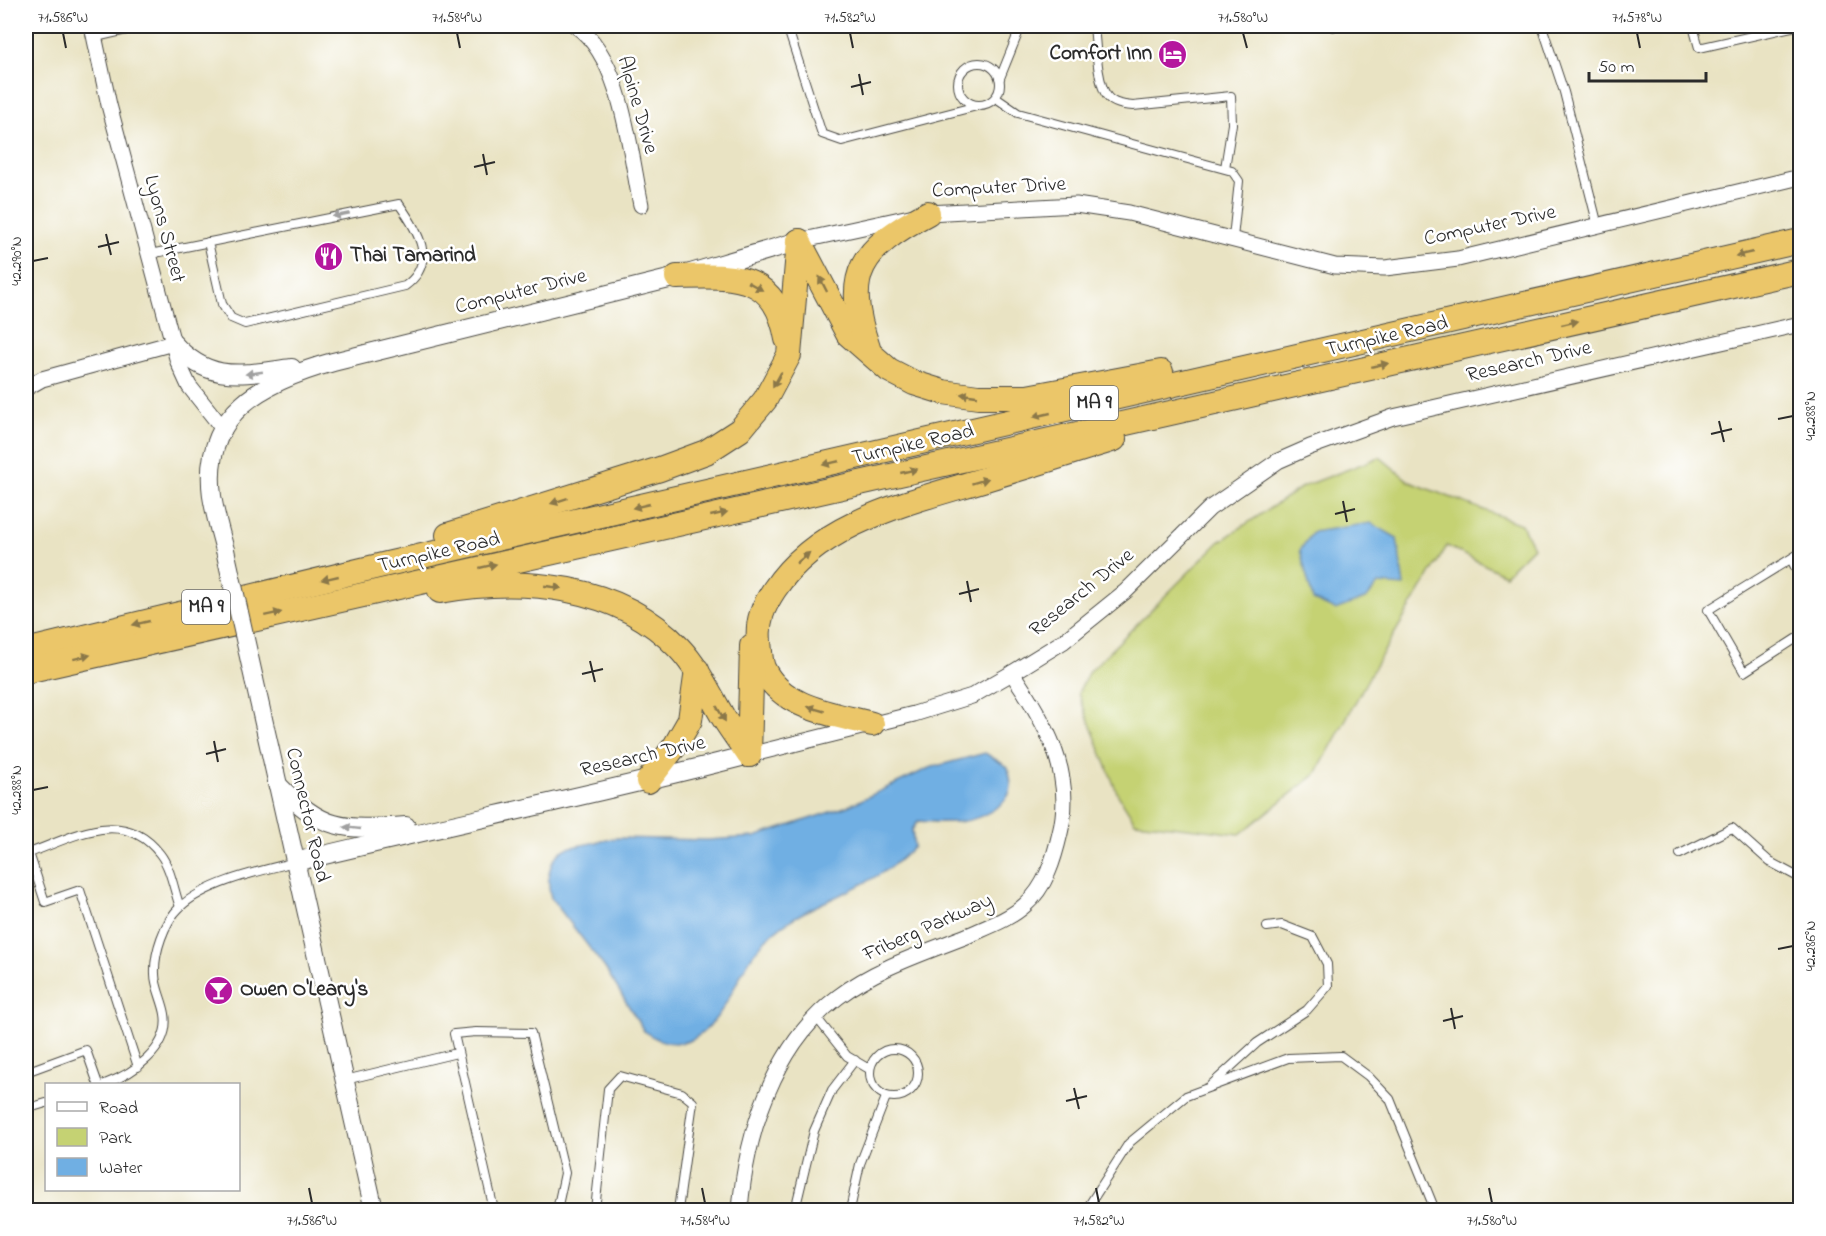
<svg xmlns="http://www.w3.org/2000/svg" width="1826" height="1236" viewBox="0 0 1826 1236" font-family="'Indie Flower',sans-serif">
  <rect width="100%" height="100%" fill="#fff"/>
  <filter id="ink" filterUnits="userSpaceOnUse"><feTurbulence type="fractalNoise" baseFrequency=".0167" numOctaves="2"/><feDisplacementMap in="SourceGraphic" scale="12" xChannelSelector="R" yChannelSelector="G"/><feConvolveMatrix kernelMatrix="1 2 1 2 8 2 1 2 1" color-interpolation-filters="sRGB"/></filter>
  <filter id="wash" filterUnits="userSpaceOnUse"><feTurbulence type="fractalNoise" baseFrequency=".008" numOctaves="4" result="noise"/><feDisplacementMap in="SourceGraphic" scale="24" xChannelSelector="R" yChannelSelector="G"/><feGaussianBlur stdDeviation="1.35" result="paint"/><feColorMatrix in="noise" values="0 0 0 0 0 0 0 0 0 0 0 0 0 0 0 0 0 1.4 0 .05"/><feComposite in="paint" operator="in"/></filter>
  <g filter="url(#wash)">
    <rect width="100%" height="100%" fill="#e9e3c3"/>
    <polygon fill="#c5d273" stroke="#787e4f" stroke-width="1.5" points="1380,457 1410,482 1521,524 1533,547 1505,575 1447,546 1375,666 1316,774 1240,834 1135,822 1118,795 1078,693 1088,673 1219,542 1302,487"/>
    <g fill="#70afe3" stroke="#4e6d87" stroke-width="1.5">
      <polygon points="1371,523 1397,538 1404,586 1378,584 1367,598 1335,610 1313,600 1300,550 1313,532"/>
      <path d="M985 753 1008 767C1009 773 1011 780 1011 786 1011 794 1005 801 999 806 971 826 951 823 918 821L912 830 914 847C905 855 896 864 886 870 843 900 788 908 755 952 735 978 725 1020 695 1038 678 1048 658 1042 644 1031L605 968 551 898C546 879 548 857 567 848L617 838 707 840 755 837 848 806 929 768Z"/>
    </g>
  </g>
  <g filter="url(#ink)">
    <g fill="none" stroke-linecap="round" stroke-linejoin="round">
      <defs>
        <g id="service">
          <polyline points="787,26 822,134 842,141 977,106"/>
          <path d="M1094 26C1096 43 1097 83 1107 96 1113 104 1123 105 1133 106L1231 96 1232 124 1225 168"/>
          <polyline points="1332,26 1333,27"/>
          <polyline points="1542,26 1564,92 1598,226"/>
          <polyline points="1693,26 1699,48 1796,26"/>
          <circle cx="979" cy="84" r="21"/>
          <polyline points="1000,78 1021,26"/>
          <polyline points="996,98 1018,113 1232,171 1239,181 1233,238"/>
          <path d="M150 254 399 204C418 231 438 262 405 286L245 324 231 318 222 304 208 242"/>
          <polyline points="1800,553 1708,610 1744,672 1800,636"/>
          <polyline points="1791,559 1800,577"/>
          <polyline points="1680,854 1732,828 1770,862 1800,878"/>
          <polyline points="816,1017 847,1056 869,1069"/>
          <circle cx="894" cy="1073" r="24"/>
          <path d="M138 1067 80 890 45 902 29 853C74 837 123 806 160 854 171 868 174 891 180 907"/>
          <polyline points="26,1072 86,1050 98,1084"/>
          <polyline points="345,1080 457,1053"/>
          <path d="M105 1084C132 1074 171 1049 165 1014 163 1001 155 987 155 974 154 953 164 922 180 907 207 882 260 871 295 862"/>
          <polyline points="1211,1085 1257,1043 1307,1010 1328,986 1327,964 1313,937 1282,925 1267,927"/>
          <polyline points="26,1109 46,1103"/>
          <polyline points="494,1210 454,1034 476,1032 531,1033 565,1173 557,1210"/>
          <polyline points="595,1210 608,1089 620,1076 682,1093 693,1102 678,1210"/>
          <polyline points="795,1210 814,1131 832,1090 855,1060"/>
          <polyline points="850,1210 860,1164 886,1097"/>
          <polyline points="1086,1210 1129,1143 1186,1096 1288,1058 1341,1056 1368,1076 1390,1099 1435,1210"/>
        </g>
        <g id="minor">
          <polyline points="92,26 109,105 178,362 189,386 224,430"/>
          <path d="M576 26C622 57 630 153 641 205"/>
          <polyline points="94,34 129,26"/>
          <polyline points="799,241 928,213 1076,205 1129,213 1335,266 1385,268 1458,259 1800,177"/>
          <polyline points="26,388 42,379 173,343"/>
          <polyline points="749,755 914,714 972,696 1012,673 1064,641 1126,591 1210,508 1278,461 1310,447 1393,417 1800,324"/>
          <path d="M740 1210C746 1134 774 1045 838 997 876 968 924 953 969 935 987 927 1010 919 1025 905 1046 887 1054 859 1060 833 1075 773 1045 721 1012 673"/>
        </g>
        <g id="tertiary">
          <path d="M173 343C210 384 242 374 292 368"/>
          <path d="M225 550C220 532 215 515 212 496 201 412 264 381 333 362L677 277 799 241"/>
          <polyline points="254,679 374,1210"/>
          <path d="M277 784C325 832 342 830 406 826"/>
          <path d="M295 862C446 825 598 794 749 755"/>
        </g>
        <g id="trunk">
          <polyline points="799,241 848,334 889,370 914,383 943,392 978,397 1027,397 1161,372"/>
          <path d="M677 277C733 276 775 271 787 339"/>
          <path d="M868 348C842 273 861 249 928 213"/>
          <polyline points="448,535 660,469 706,452 740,430 765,400 789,355 799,241"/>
          <path d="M440 591C522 576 619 584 679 648 698 668 709 693 723 717 731 730 740 742 749 755"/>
          <polyline points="26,651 387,564 1800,241"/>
          <polyline points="26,671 1800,271"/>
          <path d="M872 724C834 714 782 709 763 668 760 660 760 649 759 641 757 620 763 607 774 590 821 519 916 501 992 477 1033 465 1073 452 1114 439"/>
          <polyline points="749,755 752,646"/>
          <polyline points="648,781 675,746 690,720 697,670"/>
        </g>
      </defs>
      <use href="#service" stroke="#484742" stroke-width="10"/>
      <use href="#minor" stroke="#484742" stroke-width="17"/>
      <use href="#tertiary" stroke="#484742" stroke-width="20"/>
      <use href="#trunk" stroke="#484742" stroke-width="26"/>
      <use href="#service" stroke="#fff" stroke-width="8"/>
      <use href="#minor" stroke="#fff" stroke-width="15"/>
      <use href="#tertiary" stroke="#fff" stroke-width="18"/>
      <use href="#trunk" stroke="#ebc669" stroke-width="24"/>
      <defs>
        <polyline id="tertiary-bridge" points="225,550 254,679"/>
      </defs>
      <use href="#tertiary-bridge" stroke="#484742" stroke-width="20" stroke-linecap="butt"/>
      <use href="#tertiary-bridge" stroke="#fff" stroke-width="18"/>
    </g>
    <defs><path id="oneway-solid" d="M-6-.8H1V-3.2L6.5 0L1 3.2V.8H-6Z" transform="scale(1.5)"/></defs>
    <g fill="#a0a0a0">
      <use href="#oneway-solid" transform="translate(341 215) rotate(169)"/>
      <use href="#oneway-solid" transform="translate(254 373) rotate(172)"/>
      <use href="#oneway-solid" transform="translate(352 828) rotate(-174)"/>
    </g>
    <g fill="#8b784a">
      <use href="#oneway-solid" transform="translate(1744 254) rotate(167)"/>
      <use href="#oneway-solid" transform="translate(823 284) rotate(-117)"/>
      <use href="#oneway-solid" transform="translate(755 286) rotate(29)"/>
      <use href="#oneway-solid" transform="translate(1570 323) rotate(-13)"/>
      <use href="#oneway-solid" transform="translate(1380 365) rotate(-12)"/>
      <use href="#oneway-solid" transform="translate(777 380) rotate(119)"/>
      <use href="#oneway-solid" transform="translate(969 395) rotate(-172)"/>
      <use href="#oneway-solid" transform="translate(1042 415) rotate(167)"/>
      <use href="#oneway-solid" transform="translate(831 463) rotate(167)"/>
      <use href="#oneway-solid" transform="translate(909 471) rotate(-13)"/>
      <use href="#oneway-solid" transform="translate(980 481) rotate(-17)"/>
      <use href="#oneway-solid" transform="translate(559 501) rotate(162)"/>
      <use href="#oneway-solid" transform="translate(641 506) rotate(167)"/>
      <use href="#oneway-solid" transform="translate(719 514) rotate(-13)"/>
      <use href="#oneway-solid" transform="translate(803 558) rotate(-39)"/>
      <use href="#oneway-solid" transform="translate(488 566) rotate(-13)"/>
      <use href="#oneway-solid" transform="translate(330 578) rotate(167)"/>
      <use href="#oneway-solid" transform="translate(553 587) rotate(8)"/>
      <use href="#oneway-solid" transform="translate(273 614) rotate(-12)"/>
      <use href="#oneway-solid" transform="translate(141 623) rotate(167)"/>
      <use href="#oneway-solid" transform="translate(82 657) rotate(-14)"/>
      <use href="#oneway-solid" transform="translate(816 709) rotate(-164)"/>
      <use href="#oneway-solid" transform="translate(721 714) rotate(60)"/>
    </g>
  </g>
  <path fill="none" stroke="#2b2b2b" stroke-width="2" d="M63 33 66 48M457 33 460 48M850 33 853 48M1243 33 1247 48M1637 33 1640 48M859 74 863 95M851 87 871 82M483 154 487 175M474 167 495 162M106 234 111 255M98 247 119 242M33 261 48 258M1778 419 1793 416M1719 421 1724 442M1711 434 1732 429M1343 501 1347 522M1335 514 1355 509M967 581 971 602M959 594 979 589M590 661 595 682M582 674 603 669M214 741 218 762M206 754 226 749M33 790 48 787M1778 949 1793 946M1451 1008 1455 1029M1443 1021 1463 1016M1074 1088 1079 1109M1066 1101 1087 1096M309 1188 312 1203M702 1188 705 1203M1096 1188 1099 1203M1489 1188 1492 1203"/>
  <defs>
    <symbol id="hotel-disc" viewBox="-11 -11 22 22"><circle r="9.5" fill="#b5179e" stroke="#fff"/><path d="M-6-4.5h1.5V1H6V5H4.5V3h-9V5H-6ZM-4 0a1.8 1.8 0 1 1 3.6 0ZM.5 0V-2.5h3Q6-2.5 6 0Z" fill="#fff"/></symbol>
    <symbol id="restaurant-disc" viewBox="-11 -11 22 22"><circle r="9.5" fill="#b5179e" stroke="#fff"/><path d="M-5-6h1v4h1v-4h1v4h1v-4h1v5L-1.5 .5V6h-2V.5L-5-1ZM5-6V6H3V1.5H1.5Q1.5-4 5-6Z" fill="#fff"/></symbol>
    <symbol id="bar-disc" viewBox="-11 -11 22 22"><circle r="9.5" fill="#b5179e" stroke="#fff"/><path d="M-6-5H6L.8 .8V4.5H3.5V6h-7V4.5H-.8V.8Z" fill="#fff"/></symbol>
  </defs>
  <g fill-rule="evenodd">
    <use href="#hotel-disc" x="1156" y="38" width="33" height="33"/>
    <use href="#restaurant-disc" x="312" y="240" width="33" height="33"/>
    <use href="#bar-disc" x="202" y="974" width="33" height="33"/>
  </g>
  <g text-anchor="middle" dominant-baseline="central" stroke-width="5" stroke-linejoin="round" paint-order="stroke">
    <g fill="#fff" stroke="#6b6b6b" stroke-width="1.5">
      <rect x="1070" y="386" width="48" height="34" rx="4.5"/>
      <rect x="182" y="590" width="48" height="34" rx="4.5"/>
    </g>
    <g font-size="20" font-weight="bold" fill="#2b2b2b">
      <text x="1094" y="403">MA 9</text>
      <text x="206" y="607">MA 9</text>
    </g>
    <g font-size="21" font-weight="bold" fill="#2b2b2b" stroke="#fff" text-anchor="start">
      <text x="1152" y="54" text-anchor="end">Comfort Inn</text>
      <text x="350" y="256">Thai Tamarind</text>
      <text x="240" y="990">Owen O'Leary's</text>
    </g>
    <g font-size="21" fill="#2b2b2b" stroke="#fff">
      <text transform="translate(637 105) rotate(74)">Alpine Drive</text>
      <text transform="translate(999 188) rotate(-3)">Computer Drive</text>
      <text transform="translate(1490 226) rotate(-12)">Computer Drive</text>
      <text transform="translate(164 229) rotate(75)">Lyons Street</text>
      <text transform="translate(521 292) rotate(-14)">Computer Drive</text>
      <text transform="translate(1387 337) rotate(-13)">Turnpike Road</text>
      <text transform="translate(1529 362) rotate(-13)">Research Drive</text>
      <text transform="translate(913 445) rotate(-13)">Turnpike Road</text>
      <text transform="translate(439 553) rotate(-13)">Turnpike Road</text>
      <text transform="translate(1082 593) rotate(-39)">Research Drive</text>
      <text transform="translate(643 757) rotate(-13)">Research Drive</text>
      <text transform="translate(307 815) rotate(77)">Connector Road</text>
      <text transform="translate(928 928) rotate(-24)">Friberg Parkway</text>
    </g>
  </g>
  <rect width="1826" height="1236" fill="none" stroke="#fff" stroke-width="66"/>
  <rect x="45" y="1083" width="195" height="108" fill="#ffffff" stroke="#aaaaaa" stroke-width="1.5"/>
  <rect x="57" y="1102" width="30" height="9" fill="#ffffff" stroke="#aaaaaa" stroke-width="1.5"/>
  <text x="99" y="1113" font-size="18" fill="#2b2b2b">Road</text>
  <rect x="57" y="1128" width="30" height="18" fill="#c5d273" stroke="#aaaaaa" stroke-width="1.5"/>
  <text x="99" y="1143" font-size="18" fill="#2b2b2b">Park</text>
  <rect x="57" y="1158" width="30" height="18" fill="#70afe3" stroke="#aaaaaa" stroke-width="1.5"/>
  <text x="99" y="1173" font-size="18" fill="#2b2b2b">Water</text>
  <path d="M1589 72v9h117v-9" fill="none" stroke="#2b2b2b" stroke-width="3"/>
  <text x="1598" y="72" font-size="18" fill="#2b2b2b" stroke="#ffffff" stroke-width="4.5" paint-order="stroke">50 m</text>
  <rect x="33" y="33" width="1760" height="1170" fill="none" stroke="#2b2b2b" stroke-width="2"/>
  <g font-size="15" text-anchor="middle" fill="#2b2b2b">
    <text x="63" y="22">71.586°W</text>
    <text x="457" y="22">71.584°W</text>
    <text x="850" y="22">71.582°W</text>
    <text x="1243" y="22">71.580°W</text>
    <text x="1637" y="22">71.578°W</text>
    <text transform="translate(16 261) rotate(-90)" y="5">42.290°N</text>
    <text transform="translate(1810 416) rotate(-90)" y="5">42.288°N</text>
    <text transform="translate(16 790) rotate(-90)" y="5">42.288°N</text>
    <text transform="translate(1810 946) rotate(-90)" y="5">42.286°N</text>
    <text x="312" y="1225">71.586°W</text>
    <text x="705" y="1225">71.584°W</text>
    <text x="1099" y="1225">71.582°W</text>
    <text x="1492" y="1225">71.580°W</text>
  </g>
</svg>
